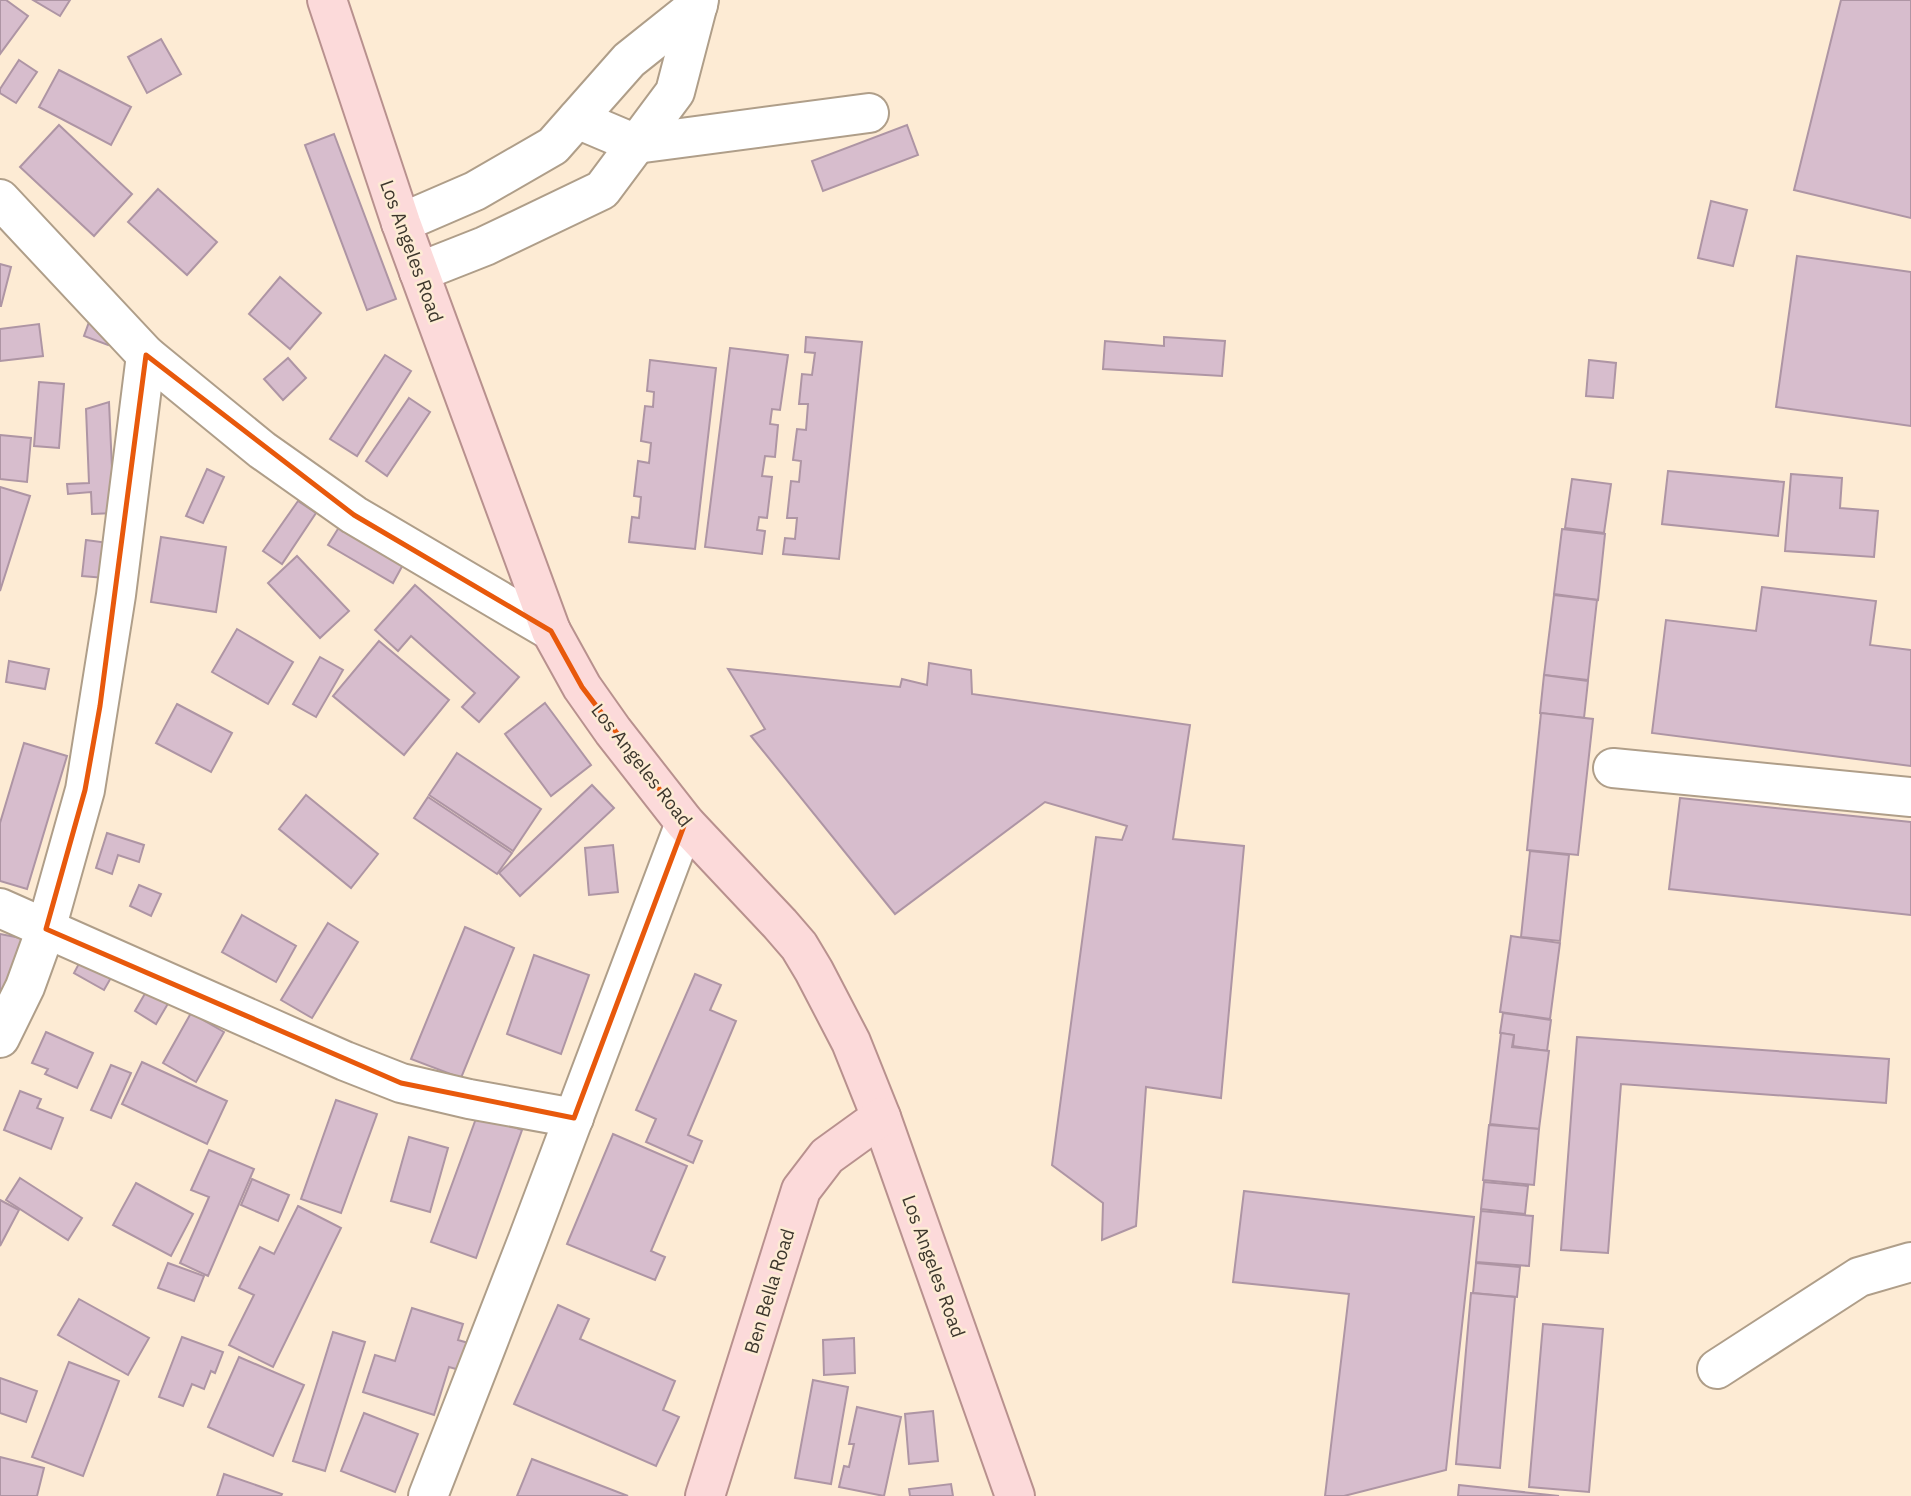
<svg xmlns="http://www.w3.org/2000/svg" width="1911" height="1496" viewBox="0 0 1911 1496" font-family="'IBM Plex Sans',sans-serif">
  <rect width="100%" height="100%" fill="#fdebd4"/>
  <g fill="#d7bdcd" stroke="#ae95a4" stroke-width="2">
    <polygon points="0,0 6,0 28,16 0,54"/>
    <polygon points="33,0 70,0 60,16"/>
    <polygon points="1841,0 1911,0 1911,218 1794,190"/>
    <polygon points="161,39 181,74 147,93 128,57"/>
    <polygon points="19,60 37,72 16,103 0,93 0,89"/>
    <polygon points="59,70 131,107 111,145 39,107"/>
    <polygon points="59,125 132,194 94,236 20,167"/>
    <polygon points="907,125 918,155 823,191 812,161"/>
    <polygon points="334,134 396,299 367,310 305,145"/>
    <polygon points="158,189 217,242 187,275 128,222"/>
    <polygon points="1711,201 1747,210 1733,266 1698,258"/>
    <polygon points="1797,256 1911,272 1911,426 1776,407"/>
    <polygon points="0,264 11,267 1,306 0,306"/>
    <polygon points="280,277 321,313 290,349 249,314"/>
    <polygon points="93,311 117,320 108,345 84,336"/>
    <polygon points="39,324 43,356 0,361 0,329"/>
    <polygon points="806,337 862,342 839,559 783,554 785,538 795,539 797,518 787,518 791,481 799,482 801,461 793,460 797,429 806,430 808,404 799,404 802,374 812,375 815,353 805,352"/>
    <polygon points="1164,337 1225,341 1222,376 1103,369 1105,341 1164,346"/>
    <polygon points="730,348 788,355 780,410 772,409 770,424 778,425 775,457 765,456 762,476 772,477 767,518 759,517 757,530 765,531 762,554 705,547"/>
    <polygon points="385,355 411,371 357,456 330,439"/>
    <polygon points="288,358 306,378 283,400 264,379"/>
    <polygon points="650,360 716,368 695,549 629,542 632,517 639,518 641,497 634,496 638,461 649,463 651,443 641,441 645,406 653,407 654,392 647,391"/>
    <polygon points="1589,360 1616,363 1613,398 1586,396"/>
    <polygon points="39,382 64,384 59,448 34,446"/>
    <polygon points="409,398 430,412 387,476 366,461"/>
    <polygon points="109,402 114,513 92,514 91,492 68,494 67,484 89,483 86,409"/>
    <polygon points="0,435 31,438 27,482 0,479"/>
    <polygon points="207,469 224,477 203,523 186,516"/>
    <polygon points="1668,471 1784,482 1778,536 1662,524"/>
    <polygon points="1791,474 1842,478 1840,508 1878,511 1874,557 1785,551"/>
    <polygon points="1572,479 1611,484 1604,533 1565,528"/>
    <polygon points="0,487 30,496 0,591"/>
    <polygon points="298,501 316,513 282,564 263,551"/>
    <polygon points="341,524 405,561 393,583 328,545"/>
    <polygon points="1562,529 1605,534 1598,600 1554,594"/>
    <polygon points="161,537 226,547 216,612 151,602"/>
    <polygon points="86,540 109,543 105,578 82,576"/>
    <polygon points="297,556 349,611 320,638 268,583"/>
    <polygon points="415,585 519,677 479,722 462,707 475,693 411,636 398,651 375,630"/>
    <polygon points="1762,587 1876,601 1870,645 1911,650 1911,766 1652,733 1666,620 1756,631"/>
    <polygon points="1554,595 1597,600 1588,680 1544,675"/>
    <polygon points="237,629 293,662 268,704 212,672"/>
    <polygon points="379,641 449,700 404,755 333,696"/>
    <polygon points="320,657 343,670 316,717 293,704"/>
    <polygon points="9,661 49,669 45,689 6,682"/>
    <polygon points="929,663 971,670 972,694 1190,725 1173,839 1244,846 1221,1098 1146,1087 1136,1226 1102,1240 1103,1203 1052,1165 1096,837 1122,840 1127,826 1045,802 895,914 751,736 765,729 728,669 900,687 902,679 927,685"/>
    <polygon points="1544,675 1588,681 1584,718 1540,713"/>
    <polygon points="545,703 591,765 551,796 505,734"/>
    <polygon points="177,704 232,733 211,772 156,743"/>
    <polygon points="1541,713 1593,719 1578,855 1527,850"/>
    <polygon points="24,743 67,756 27,889 0,881 0,823"/>
    <polygon points="457,753 541,809 513,851 429,795"/>
    <polygon points="592,785 614,808 520,896 499,873"/>
    <polygon points="306,795 378,854 351,888 279,829"/>
    <polygon points="428,797 512,853 497,874 414,818"/>
    <polygon points="1680,798 1911,822 1911,915 1669,889"/>
    <polygon points="107,833 144,845 139,862 118,855 112,874 96,868"/>
    <polygon points="613,845 618,892 589,895 585,848"/>
    <polygon points="1530,851 1569,855 1560,941 1521,937"/>
    <polygon points="139,885 161,894 151,916 130,906"/>
    <polygon points="242,915 296,946 276,982 222,952"/>
    <polygon points="328,923 358,942 312,1018 281,1000"/>
    <polygon points="465,927 514,948 461,1078 411,1059"/>
    <polygon points="0,934 31,940 0,999"/>
    <polygon points="1511,936 1560,943 1550,1019 1500,1012"/>
    <polygon points="85,952 116,969 104,990 74,973"/>
    <polygon points="534,955 589,975 561,1054 507,1034"/>
    <polygon points="695,974 721,985 710,1010 736,1021 688,1135 702,1141 693,1163 646,1142 656,1119 636,1110"/>
    <polygon points="147,990 169,1002 156,1024 135,1011"/>
    <polygon points="191,1013 224,1032 196,1082 163,1063"/>
    <polygon points="1503,1013 1551,1020 1547,1051 1513,1046 1514,1035 1500,1033"/>
    <polygon points="46,1032 93,1053 77,1088 45,1074 48,1069 32,1063"/>
    <polygon points="1501,1033 1514,1035 1512,1047 1549,1051 1539,1129 1490,1124"/>
    <polygon points="1577,1037 1889,1059 1886,1103 1621,1084 1608,1253 1561,1250"/>
    <polygon points="142,1062 227,1101 207,1144 122,1104"/>
    <polygon points="111,1065 131,1073 111,1118 91,1110"/>
    <polygon points="20,1091 41,1099 37,1108 63,1118 51,1149 4,1130"/>
    <polygon points="336,1100 377,1114 341,1213 301,1199"/>
    <polygon points="478,1113 522,1130 476,1258 431,1242"/>
    <polygon points="1489,1125 1539,1129 1534,1185 1483,1180"/>
    <polygon points="613,1134 687,1166 651,1251 665,1257 655,1280 567,1244"/>
    <polygon points="409,1137 448,1148 430,1212 391,1201"/>
    <polygon points="209,1150 254,1169 208,1276 180,1263 209,1197 191,1190"/>
    <polygon points="20,1178 82,1218 68,1240 6,1200"/>
    <polygon points="252,1179 289,1195 278,1221 241,1205"/>
    <polygon points="1484,1182 1528,1186 1525,1214 1481,1209"/>
    <polygon points="136,1183 193,1214 171,1256 113,1225"/>
    <polygon points="1244,1191 1474,1217 1446,1470 1344,1496 1325,1496 1349,1294 1233,1282"/>
    <polygon points="0,1200 19,1210 0,1246"/>
    <polygon points="298,1206 341,1228 273,1367 229,1345 254,1295 239,1288 260,1247 274,1254"/>
    <polygon points="1481,1211 1533,1216 1529,1266 1476,1262"/>
    <polygon points="168,1263 204,1276 194,1301 158,1288"/>
    <polygon points="1476,1263 1520,1267 1517,1297 1473,1293"/>
    <polygon points="1471,1293 1515,1297 1500,1468 1456,1464"/>
    <polygon points="79,1299 149,1338 128,1375 58,1335"/>
    <polygon points="558,1305 589,1319 580,1339 675,1381 663,1410 679,1417 656,1466 514,1404"/>
    <polygon points="412,1308 463,1324 458,1340 472,1344 463,1371 449,1367 434,1415 363,1392 375,1355 395,1361"/>
    <polygon points="1543,1324 1603,1329 1589,1492 1529,1487"/>
    <polygon points="333,1332 365,1342 325,1471 293,1461"/>
    <polygon points="182,1337 223,1352 215,1373 211,1371 204,1389 192,1384 183,1406 159,1397"/>
    <polygon points="854,1338 855,1373 824,1375 823,1340"/>
    <polygon points="239,1357 304,1385 273,1456 208,1427"/>
    <polygon points="69,1362 119,1381 83,1476 32,1457"/>
    <polygon points="0,1378 37,1391 26,1422 0,1413"/>
    <polygon points="813,1380 848,1387 831,1484 795,1478"/>
    <polygon points="857,1407 901,1417 884,1496 839,1487 844,1466 849,1467 854,1444 849,1444"/>
    <polygon points="933,1411 938,1461 909,1464 905,1414"/>
    <polygon points="364,1413 418,1434 395,1492 341,1471"/>
    <polygon points="0,1457 44,1468 37,1496 0,1496"/>
    <polygon points="532,1459 628,1496 517,1496"/>
    <polygon points="224,1474 282,1494 281,1496 217,1496"/>
    <polygon points="951,1484 953,1496 910,1496 909,1489"/>
    <polygon points="1459,1485 1559,1496 1458,1496"/>
  </g>
  <g fill="none" stroke-linecap="round" stroke-linejoin="round">
    <defs>
      <g id="minor">
        <polyline points="577,119 636,144 869,113"/>
        <polyline points="0,199 146,355 262,450 354,515 551,631"/>
        <polyline points="401,223 475,191 553,146 629,60 698,5"/>
        <polyline points="419,272 485,246 602,190 675,92 699,0"/>
        <polyline points="1613,768 1911,797"/>
        <polyline points="0,908 345,1061 401,1083 469,1099 574,1118"/>
        <polyline points="0,1038 25,987 46,929 85,790 116,595 146,355"/>
        <polyline points="1717,1369 1859,1277 1911,1262"/>
        <polyline points="428,1496 528,1239 685,823"/>
      </g>
      <g id="major">
        <polyline points="327,0 401,223 551,631 582,687 613,731 685,823 780,924 799,946 814,971 851,1042 881,1117 1015,1496"/>
        <polyline points="705,1496 801,1190 827,1156 881,1117"/>
      </g>
    </defs>
    <use href="#minor" stroke="#af9e89" stroke-width="42"/>
    <use href="#major" stroke="#b8918e" stroke-width="42"/>
    <use href="#minor" stroke="#fff" stroke-width="38"/>
    <use href="#major" stroke="#fcdada" stroke-width="38"/>
  </g>
  <path fill="none" stroke="#e8590c" stroke-width="5" stroke-linejoin="round" d="M146 355 354 515 551 631 582 687 685 823 574 1118 401 1083 46 929 85 790 100 706Z"/>
  <g text-anchor="middle" dominant-baseline="central" stroke-width="5" stroke-linejoin="round" paint-order="stroke">
    <g font-size="19" fill="#3d372d" stroke="#fdebd4">
      <text transform="translate(412 251) rotate(70)">Los Angeles Road</text>
      <text transform="translate(642 765) rotate(52)">Los Angeles Road</text>
      <text transform="translate(934 1266) rotate(70)">Los Angeles Road</text>
      <text transform="translate(769 1291) rotate(-73)">Ben Bella Road</text>
    </g>
  </g>
</svg>
